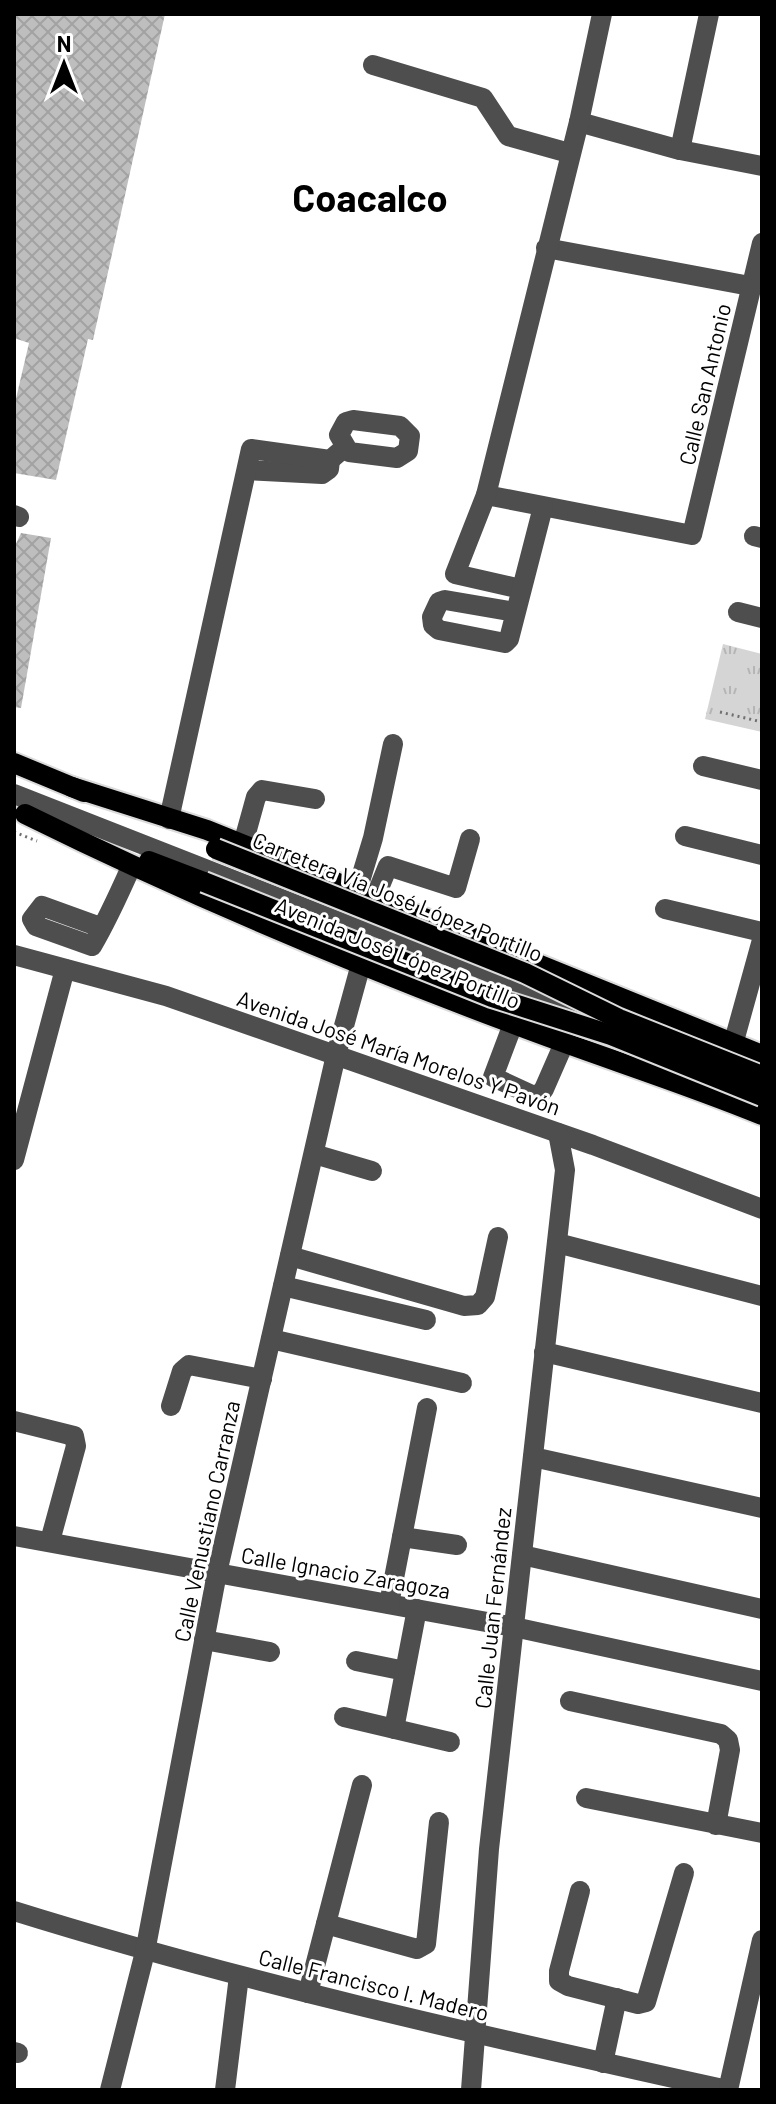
<svg xmlns="http://www.w3.org/2000/svg" width="776" height="2104" viewBox="0 0 776 2104" font-family="Barlow,sans-serif">
  <defs>
    <pattern id="park-tufts" width="24" height="20" patternUnits="userSpaceOnUse" patternTransform="scale(2)"><rect width="24" height="20" fill="#d5d5d5"/><path d="M3 7l-1-3M5 7V3M7 7l1-3M15 17l-1-3M17 17v-4M19 17l1-3" fill="none" stroke="#b5b5b5"/></pattern>
    <pattern id="building-cross-hatch" width="8" height="8" patternUnits="userSpaceOnUse" patternTransform="scale(2)"><rect width="8" height="8" fill="#bebebe"/><path d="M0 0l8 8M0 8l8-8" fill="none" stroke="#a2a2a2"/></pattern>
  </defs>
  <rect width="100%" height="100%" fill="#fff"/>
  <polygon fill="url(#park-tufts)" points="723,644 762,654 762,732 705,719"/>
  <g fill="url(#building-cross-hatch)">
    <polygon points="14,14 165,14 93,340 88,339 56,480 14,473 14,407 29,343 14,338"/>
    <polygon points="21,533 51,538 21,708 14,707 14,548"/>
  </g>
  <g fill="none" stroke-linecap="round" stroke-linejoin="round">
    <defs>
      <g id="major">
        <polyline points="14,763 84,792"/>
        <polyline points="72,787 207,830 762,1055"/>
        <path d="M25 814C183 892 346 961 511 1023 594 1055 679 1081 762 1115"/>
        <polyline points="149,861 204,882"/>
      </g>
    </defs>
    <use href="#major" stroke="#dbdbdb" stroke-width="24"/>
    <g stroke="#707070" stroke-width="3" stroke-dasharray="2 4" stroke-linecap="butt">
      <polyline points="720,712 762,722"/>
      <polyline points="14,832 37,841"/>
    </g>
    <g stroke="#4e4e4e" stroke-width="20">
      <polyline points="373,65 483,98 508,136 569,153"/>
      <polyline points="579,122 680,150 762,166"/>
      <polyline points="680,150 709,14"/>
      <polyline points="546,248 750,286"/>
      <polygon points="353,420 400,426 410,436 408,451 397,458 349,452 339,435 346,422"/>
      <polyline points="247,470 322,474 329,469 330,460"/>
      <polyline points="486,495 692,535 762,243"/>
      <polyline points="14,515 19,517"/>
      <polyline points="754,536 762,538"/>
      <polyline points="521,589 455,574 486,495 579,122 602,14"/>
      <polyline points="515,612 445,600 439,602 432,617 433,625 439,630 505,643 509,639 543,507"/>
      <polyline points="738,612 762,618"/>
      <polyline points="703,766 762,780"/>
      <polyline points="14,794 584,1018"/>
      <polyline points="169,819 251,449 330,460 344,448"/>
      <polyline points="685,836 762,855"/>
      <polyline points="243,844 256,797 262,790 315,799"/>
      <polyline points="357,891 373,838 393,744"/>
      <polyline points="375,898 388,866 456,888 470,839"/>
      <polyline points="665,909 762,932"/>
      <path d="M100 927 42 906 32 919 36 926 92 946C107 921 119 894 131 867"/>
      <polyline points="14,955 166,996 593,1145 762,1209"/>
      <polyline points="513,1024 493,1077 532,1095 539,1095 544,1089 565,1041"/>
      <polyline points="729,1059 762,940"/>
      <polyline points="314,1154 372,1171"/>
      <polyline points="14,1160 65,969"/>
      <polyline points="557,1243 762,1296"/>
      <polyline points="290,1256 464,1306 478,1305 485,1297 498,1237"/>
      <polyline points="283,1286 426,1320"/>
      <polyline points="271,1339 462,1383"/>
      <polyline points="544,1352 762,1403"/>
      <polyline points="171,1406 182,1371 189,1365 262,1379"/>
      <polyline points="14,1421 74,1436 76,1446 50,1541"/>
      <polyline points="533,1457 762,1508"/>
      <polyline points="14,1536 514,1627 762,1681"/>
      <polyline points="402,1537 457,1545"/>
      <polyline points="522,1555 762,1609"/>
      <polyline points="389,1604 427,1408"/>
      <polyline points="204,1640 270,1652"/>
      <polyline points="356,1661 405,1671"/>
      <polyline points="570,1701 721,1734 728,1740 730,1750 716,1825"/>
      <polyline points="344,1717 450,1742"/>
      <polyline points="394,1729 417,1609"/>
      <polyline points="586,1798 762,1833"/>
      <polyline points="580,1891 559,1971 559,1981 568,1986 638,2004 646,2002 684,1873"/>
      <path d="M14 1911C248 1984 488 2037 727 2090"/>
      <polyline points="326,1924 417,1949 426,1944 439,1822"/>
      <polyline points="308,1993 362,1785"/>
      <polyline points="14,2052 18,2053"/>
      <polyline points="603,2063 617,1998"/>
      <polyline points="110,2090 145,1952 217,1573 336,1055 361,964"/>
      <polyline points="225,2090 239,1976"/>
      <polyline points="471,2090 489,1849 565,1170 558,1133"/>
      <polyline points="728,2090 762,1940"/>
    </g>
    <use href="#major" stroke="#000" stroke-width="20"/>
    <defs>
      <g id="major-bridge">
        <polyline points="216,849 525,973 619,1019 762,1076"/>
        <polyline points="204,882 492,997 611,1035 762,1096"/>
      </g>
    </defs>
    <use href="#major-bridge" stroke="#dbdbdb" stroke-width="24" stroke-linecap="butt"/>
    <use href="#major-bridge" stroke="#000" stroke-width="20"/>
  </g>
  <g text-anchor="middle" dominant-baseline="central" stroke-width="6" stroke-linejoin="round" paint-order="stroke">
    <g font-size="22" fill="#000" stroke="#fff">
      <text transform="translate(704 384) rotate(-77)">Calle San Antonio</text>
      <text transform="translate(398 896) rotate(22)">Carretera Vía José López Portillo</text>
      <text transform="translate(398 952) rotate(22)">Avenida José López Portillo</text>
      <text transform="translate(399 1052) rotate(19)">Avenida José María Morelos Y Pavón</text>
      <text transform="translate(206 1521) rotate(-78)">Calle Venustiano Carranza</text>
      <text transform="translate(346 1572) rotate(10)">Calle Ignacio Zaragoza</text>
      <text transform="translate(492 1608) rotate(-84)">Calle Juan Fernández</text>
      <text transform="translate(374 1984) rotate(14)">Calle Francisco I. Madero</text>
    </g>
    <g font-size="38" font-weight="bold" fill="#000" stroke="#fff">
      <text x="370" y="197">Coacalco</text>
    </g>
  </g>
  <rect width="776" height="2104" fill="none" stroke="#000000" stroke-width="32"/>
  <g transform="translate(64 64)" stroke="#ffffff" stroke-width="6" paint-order="stroke">
  <path d="M0-6L14 30L0 20L-14 30Z" fill="#000000"/>
  <text y="-12" font-size="22" font-weight="bold" text-anchor="middle" fill="#000000">N</text>
  </g>
</svg>
